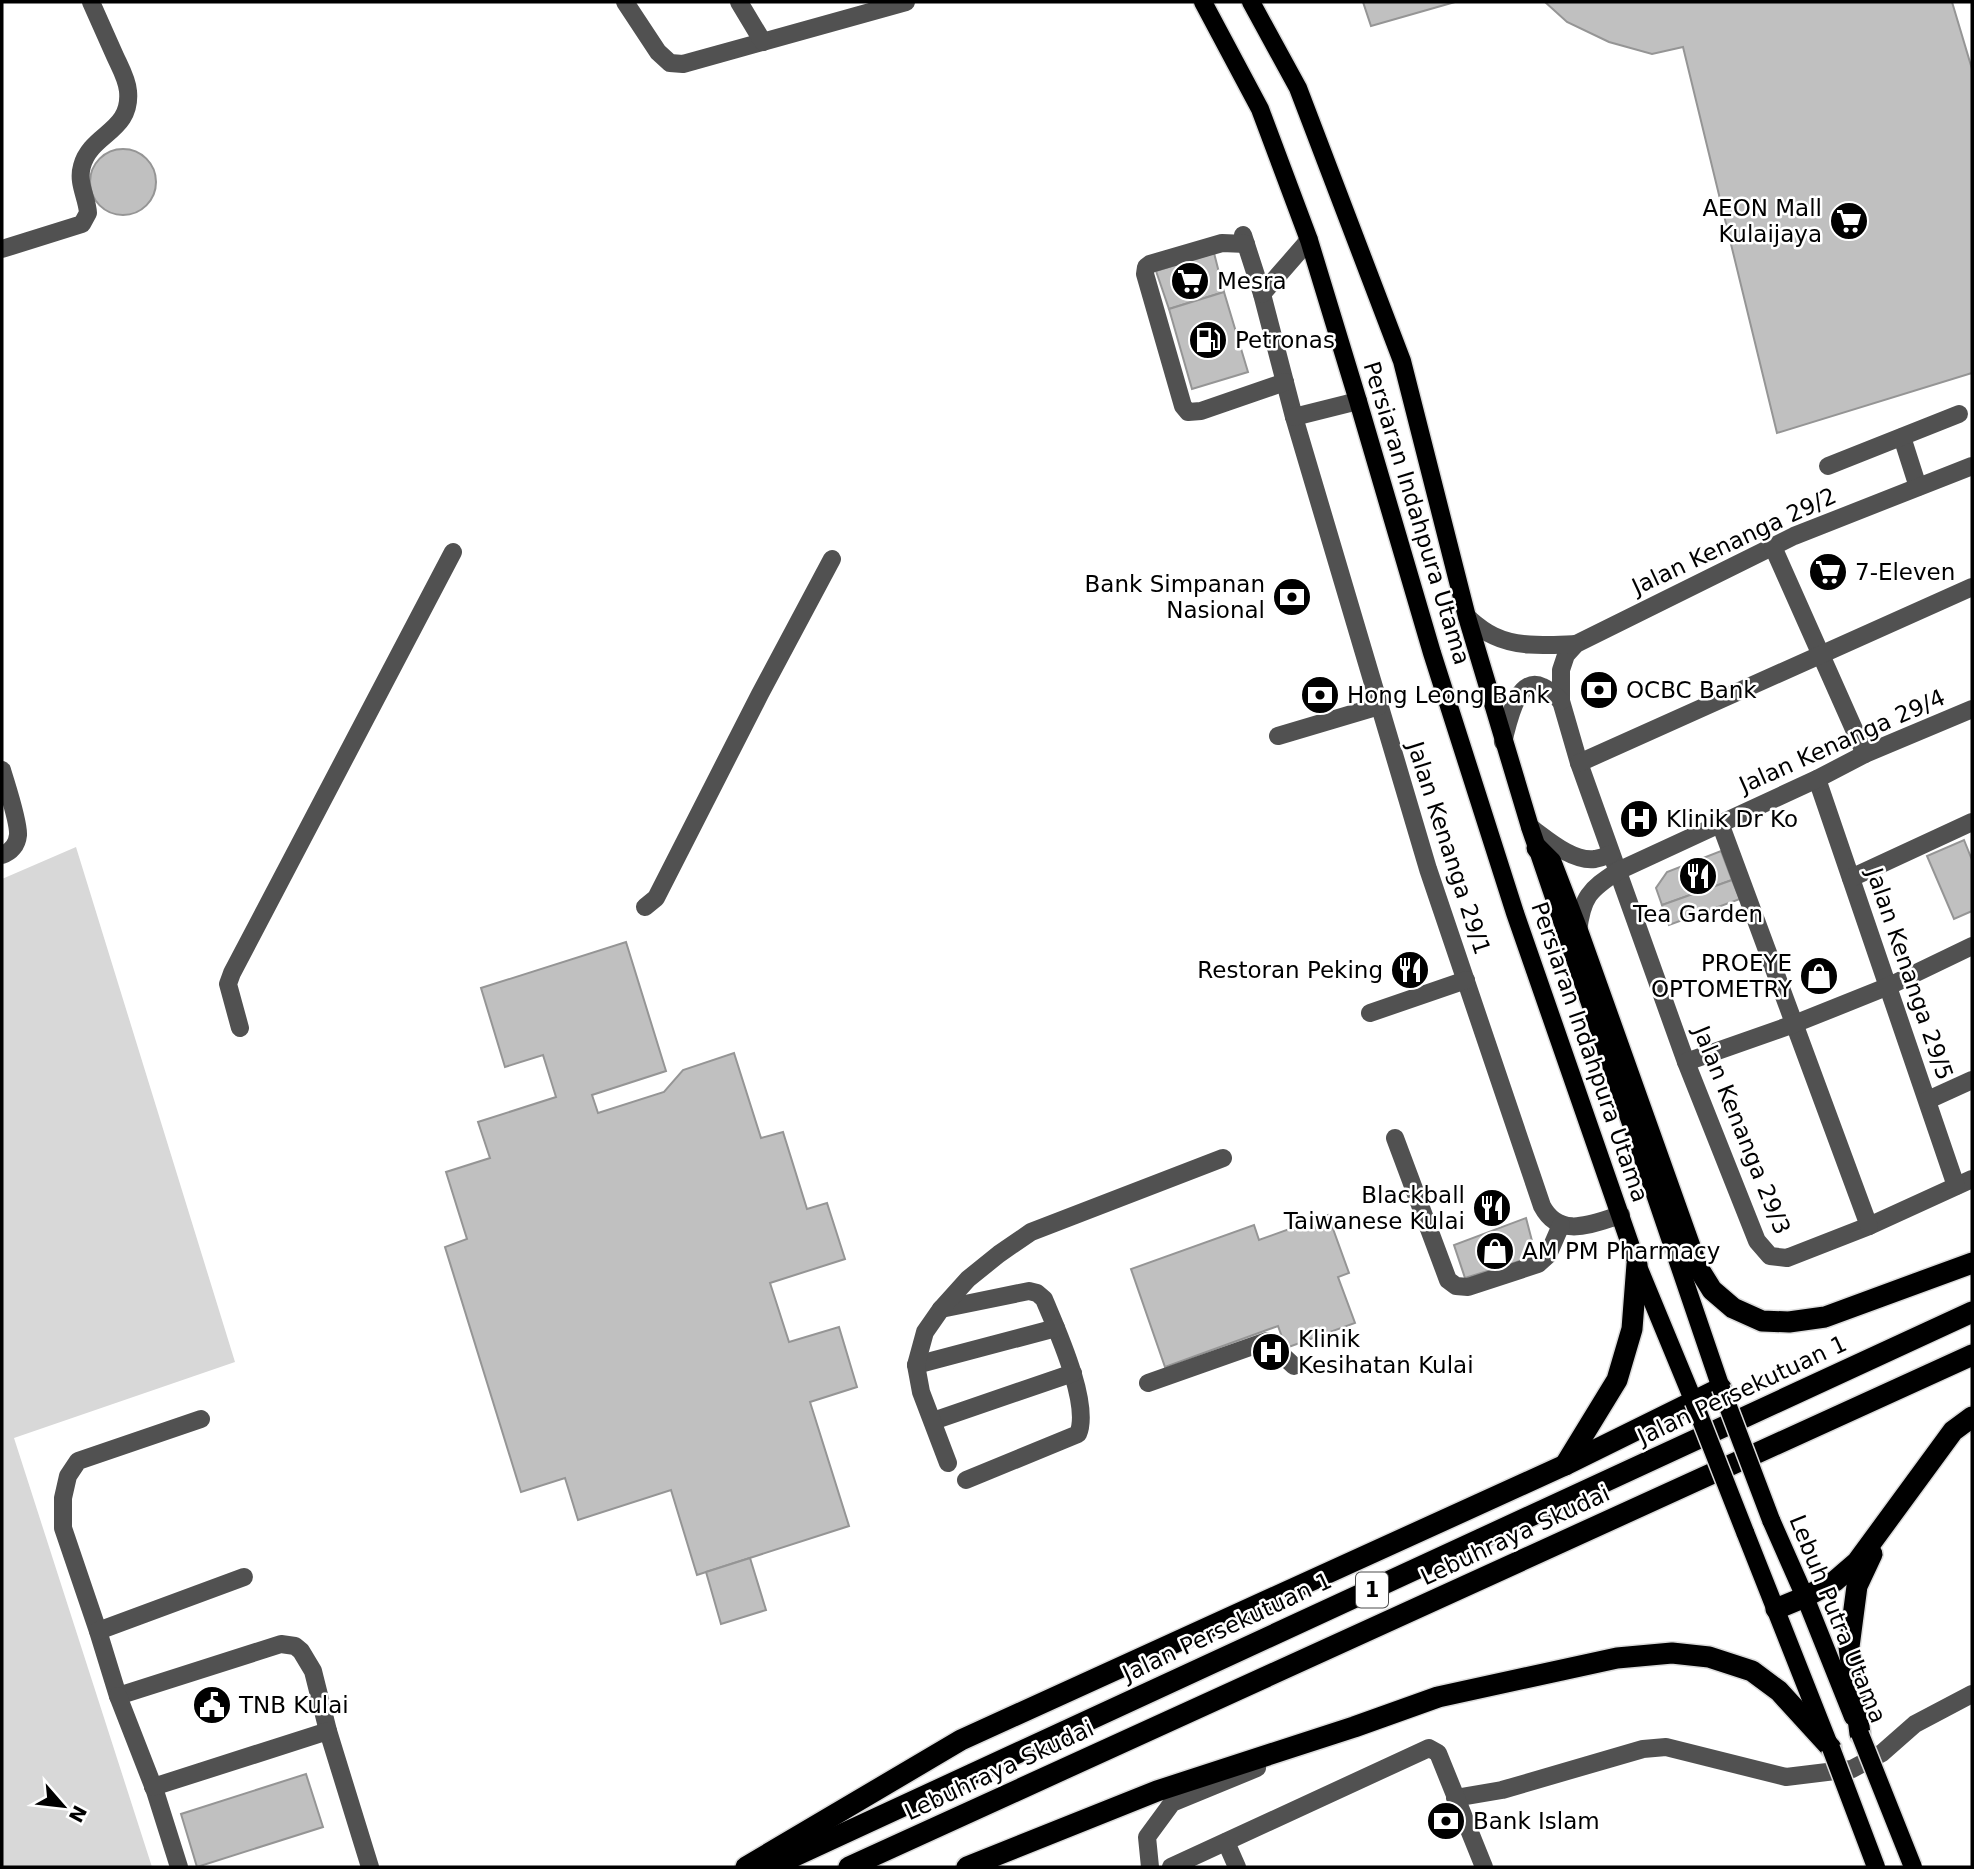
<svg xmlns="http://www.w3.org/2000/svg" width="1974" height="1869" viewBox="0 0 1974 1869" font-family="'DejaVu Sans',sans-serif">
  <rect width="100%" height="100%" fill="#fff"/>
  <polygon fill="#d8d8d8" points="76,847 235,1362 14,1438 152,1867 2,1867 2,879"/>
  <g fill="#c0c0c0" stroke="#959595" stroke-width="2">
    <polygon points="1363,2 1455,2 1371,26"/>
    <polygon points="1545,2 1952,2 1972,69 1972,373 1777,433 1683,47 1652,54 1609,42 1567,22"/>
    <circle cx="123" cy="182" r="33"/>
    <polygon points="1214,253 1224,292 1169,309 1156,271"/>
    <polygon points="1224,292 1248,372 1192,389 1169,309"/>
    <polygon points="1964,840 1972,860 1972,911 1954,919 1927,856"/>
    <polygon points="1721,851 1732,880 1662,905 1656,888 1667,872"/>
    <polygon points="1732,880 1740,899 1669,925 1662,905"/>
    <polygon points="626,942 666,1071 592,1095 598,1113 664,1092 683,1070 734,1053 761,1138 783,1132 807,1209 827,1203 845,1259 770,1283 789,1342 839,1327 857,1387 810,1402 849,1526 697,1575 671,1490 578,1520 565,1478 521,1492 445,1247 467,1239 446,1172 490,1158 478,1122 556,1097 543,1055 505,1067 481,988"/>
    <polygon points="1328,1215 1349,1273 1338,1277 1355,1323 1286,1348 1278,1326 1165,1367 1131,1269 1254,1225 1259,1240"/>
    <polygon points="1526,1218 1536,1256 1465,1278 1454,1245"/>
    <polygon points="750,1558 766,1610 721,1624 706,1572"/>
    <polygon points="306,1774 323,1827 197,1867 181,1814"/>
  </g>
  <g fill="none" stroke-linecap="round" stroke-linejoin="round">
    <defs>
      <g id="major">
        <polyline points="1203,2 1260,109 1309,240 1358,401 1432,653 1515,913 1637,1264 1694,1402"/>
        <polyline points="1251,2 1298,88 1402,361 1467,617 1530,827 1721,1388"/>
        <polyline points="1771,1520 1805,1597 1853,1717"/>
        <polyline points="1745,1532 1828,1742"/>
      </g>
      <g id="highway">
        <polyline points="1537,848 1551,862 1578,932 1697,1266 1712,1290 1733,1308 1762,1321 1789,1322 1825,1317 1972,1263"/>
        <polyline points="1565,1465 1617,1380 1632,1329 1637,1264"/>
        <polyline points="1776,1609 1805,1597 1835,1581 1857,1562 1953,1431 1972,1417"/>
        <polyline points="1860,1734 1849,1647 1857,1586 1872,1554"/>
        <polyline points="746,1867 961,1740 1565,1465 1721,1388"/>
        <polyline points="771,1867 1972,1312"/>
        <polyline points="849,1867 1972,1355"/>
        <polyline points="967,1867 1157,1791 1354,1727 1438,1697 1617,1658 1672,1653 1709,1657 1752,1671 1779,1691 1831,1748"/>
      </g>
    </defs>
    <use href="#major" stroke="#dbdbdb" stroke-width="21"/>
    <use href="#highway" stroke="#dbdbdb" stroke-width="24"/>
    <g stroke="#515151" stroke-width="18">
      <polyline points="625,2 658,52 670,63 683,64 906,2"/>
      <polyline points="739,2 763,42"/>
      <path d="M1243 235 1262 294 1294 417 1428 869 1542 1206C1560 1240 1593 1223 1621 1215"/>
      <polyline points="1246,244 1222,243 1150,264 1146,267 1145,274 1183,406 1188,412 1201,411 1285,382"/>
      <path d="M2 249 82 224 88 213C87 197 77 183 82 166 91 133 132 132 128 91 127 79 120 67 115 56 107 38 99 20 91 2"/>
      <polyline points="1262,294 1309,240"/>
      <polyline points="1294,417 1358,401"/>
      <polyline points="1902,437 1918,487"/>
      <polyline points="1828,466 1959,414"/>
      <polyline points="1972,466 1794,536 1576,644 1566,655 1561,670 1561,701 1579,763 1686,1062 1757,1241 1770,1256 1787,1258 1869,1226 1972,1179"/>
      <polyline points="1773,547 1865,754"/>
      <path d="M1467 617C1475 624 1484 632 1494 636 1519 648 1549 645 1576 644"/>
      <polyline points="1278,736 1379,706"/>
      <path d="M1503 742C1508 725 1516 674 1543 687 1550 690 1555 696 1561 701"/>
      <polyline points="1579,763 1972,587"/>
      <path d="M2 770C6 784 19 822 18 835 17 845 11 852 2 855"/>
      <polyline points="1817,779 1956,1186"/>
      <polyline points="1720,823 1869,1226"/>
      <path d="M1530 827C1547 839 1572 862 1595 859 1600 858 1606 856 1611 854"/>
      <polyline points="1851,878 1972,822"/>
      <polyline points="645,907 656,898 760,694 832,559"/>
      <path d="M1578 932C1582 897 1589 890 1618 871L1817 779 1865 754 1972 709"/>
      <polyline points="1370,1013 1466,980"/>
      <polyline points="240,1028 228,984 232,973 453,552"/>
      <polyline points="1686,1062 1794,1024 1889,986 1972,946"/>
      <polyline points="1928,1100 1972,1080"/>
      <polyline points="1395,1138 1448,1280 1456,1286 1468,1287 1538,1264 1548,1255 1561,1225"/>
      <path d="M941 1309 1029 1291 1037 1293 1044 1299C1056 1328 1091 1404 1078 1434L966 1480"/>
      <polyline points="916,1365 1056,1328"/>
      <polyline points="1148,1383 1267,1341 1294,1366"/>
      <polyline points="201,1419 78,1461 68,1476 63,1498 63,1528 98,1631 118,1696 281,1644 295,1646 301,1651 313,1671 328,1731 370,1867"/>
      <polyline points="933,1421 1073,1373"/>
      <polyline points="948,1463 921,1392 916,1365 925,1332 941,1309 968,1279 999,1254 1031,1232 1223,1158"/>
      <polyline points="98,1631 244,1577"/>
      <polyline points="118,1696 155,1791 179,1867"/>
      <polyline points="153,1787 328,1731"/>
      <polyline points="1455,1798 1502,1790 1643,1749 1666,1747 1786,1777 1852,1769 1882,1753 1915,1724 1972,1694"/>
      <polyline points="1226,1842 1237,1867"/>
      <polyline points="1150,1867 1147,1837 1172,1803 1257,1768"/>
      <polyline points="1171,1867 1429,1748 1438,1753 1484,1867"/>
    </g>
    <use href="#major" stroke="#000" stroke-width="18"/>
    <use href="#highway" stroke="#000" stroke-width="21"/>
    <defs>
      <g id="major-bridge">
        <polyline points="1721,1388 1771,1520"/>
        <polyline points="1694,1402 1745,1532"/>
        <polyline points="1860,1734 1913,1867"/>
        <polyline points="1831,1748 1876,1867"/>
      </g>
    </defs>
    <use href="#major-bridge" stroke="#dbdbdb" stroke-width="21" stroke-linecap="butt"/>
    <use href="#major-bridge" stroke="#000" stroke-width="18"/>
  </g>
  <defs>
    <symbol id="supermarket-disc" viewBox="-11 -11 22 22"><circle r="9.5" fill="#000" stroke="#fff"/><path d="M-6-5.5h2.5l.6 2H6L4.5 2H-2.5L-4.4-4H-6ZM-1.5 3.2a1.3 1.3 0 1 0 .1 0ZM3 3.2a1.3 1.3 0 1 0 .1 0Z" fill="#fff"/></symbol>
    <symbol id="fuel-disc" viewBox="-11 -11 22 22"><circle r="9.5" fill="#000" stroke="#fff"/><path d="M-5.5-6h7V0h2V4h1.3V-2.5L3-4.5l.8-.8L6-3V5H2.5V1h-1V6h-7ZM-4.2-4.7v3.2H.2V-4.7Z" fill="#fff"/></symbol>
    <symbol id="bank-disc" viewBox="-11 -11 22 22"><circle r="9.5" fill="#000" stroke="#fff"/><path d="M-6-4H6V4H-6ZM0-2.3a2.3 2.3 0 1 0 0 4.6a2.3 2.3 0 1 0 0-4.6Z" fill="#fff"/></symbol>
    <symbol id="hospital-disc" viewBox="-11 -11 22 22"><circle r="9.5" fill="#000" stroke="#fff"/><path d="M-5-5h3v3.5h4V-5h3V5h-3V1.5h-4V5h-3Z" fill="#fff"/></symbol>
    <symbol id="restaurant-disc" viewBox="-11 -11 22 22"><circle r="9.5" fill="#000" stroke="#fff"/><path d="M-5-6h1v4h1v-4h1v4h1v-4h1v5L-1.5 .5V6h-2V.5L-5-1ZM5-6V6H3V1.5H1.5Q1.5-4 5-6Z" fill="#fff"/></symbol>
    <symbol id="shop-disc" viewBox="-11 -11 22 22"><circle r="9.5" fill="#000" stroke="#fff"/><path d="M-5-2.5h2.3a2.7 3.5 0 0 1 5.4 0H5L5.5 6h-11ZM-1.5-2.5h3a1.5 2.3 0 0 0-3 0Z" fill="#fff"/></symbol>
    <symbol id="civic-disc" viewBox="-11 -11 22 22"><circle r="9.5" fill="#000" stroke="#fff"/><path d="M-.6-6.5H3V-4.5H.6V-3L4-1V1h2V6H-6V1h2V-1L-.6-3ZM-1.2 2.5V6h2.4V2.5Z" fill="#fff"/></symbol>
  </defs>
  <g fill-rule="evenodd">
    <use href="#supermarket-disc" x="1827" y="199" width="44" height="44"/>
    <use href="#supermarket-disc" x="1168" y="259" width="44" height="44"/>
    <use href="#fuel-disc" x="1186" y="318" width="44" height="44"/>
    <use href="#supermarket-disc" x="1806" y="550" width="44" height="44"/>
    <use href="#bank-disc" x="1270" y="575" width="44" height="44"/>
    <use href="#bank-disc" x="1577" y="668" width="44" height="44"/>
    <use href="#bank-disc" x="1298" y="673" width="44" height="44"/>
    <use href="#hospital-disc" x="1617" y="797" width="44" height="44"/>
    <use href="#restaurant-disc" x="1676" y="854" width="44" height="44"/>
    <use href="#restaurant-disc" x="1388" y="948" width="44" height="44"/>
    <use href="#shop-disc" x="1797" y="954" width="44" height="44"/>
    <use href="#restaurant-disc" x="1470" y="1186" width="44" height="44"/>
    <use href="#shop-disc" x="1473" y="1229" width="44" height="44"/>
    <use href="#hospital-disc" x="1249" y="1330" width="44" height="44"/>
    <use href="#civic-disc" x="190" y="1683" width="44" height="44"/>
    <use href="#bank-disc" x="1424" y="1799" width="44" height="44"/>
  </g>
  <g text-anchor="middle" dominant-baseline="central" stroke-width="5" stroke-linejoin="round" paint-order="stroke">
    <rect fill="#fff" stroke="#4c4c4c" stroke-width="2" x="1356" y="1572.5" width="32" height="35" rx="5"/>
    <g font-size="21" font-weight="bold" fill="#000">
      <text x="1372" y="1590">1</text>
    </g>
    <g font-size="23" fill="#000" stroke="#fff" text-anchor="start">
      <text x="1822" y="208" text-anchor="end">AEON Mall<tspan x="1822" dy="26">Kulaijaya</tspan></text>
      <text x="1217" y="281">Mesra</text>
      <text x="1235" y="340">Petronas</text>
      <text x="1855" y="572">7-Eleven</text>
      <text x="1265" y="584" text-anchor="end">Bank Simpanan<tspan x="1265" dy="26">Nasional</tspan></text>
      <text x="1626" y="690">OCBC Bank</text>
      <text x="1347" y="695">Hong Leong Bank</text>
      <text x="1666" y="819">Klinik Dr Ko</text>
      <text x="1698" y="914" text-anchor="middle">Tea Garden</text>
      <text x="1792" y="963" text-anchor="end">PROEYE<tspan x="1792" dy="26">OPTOMETRY</tspan></text>
      <text x="1383" y="970" text-anchor="end">Restoran Peking</text>
      <text x="1465" y="1195" text-anchor="end">Blackball<tspan x="1465" dy="26">Taiwanese Kulai</tspan></text>
      <text x="1522" y="1251">AM PM Pharmacy</text>
      <text x="1298" y="1339">Klinik<tspan x="1298" dy="26">Kesihatan Kulai</tspan></text>
      <text x="239" y="1705">TNB Kulai</text>
      <text x="1473" y="1821">Bank Islam</text>
    </g>
    <g font-size="23" fill="#000" stroke="#fff">
      <text transform="translate(1417 513) rotate(73)">Persiaran Indahpura Utama</text>
      <text transform="translate(1734 541) rotate(-25)">Jalan Kenanga 29/2</text>
      <text transform="translate(1842 741) rotate(-24)">Jalan Kenanga 29/4</text>
      <text transform="translate(1449 848) rotate(72)">Jalan Kenanga 29/1</text>
      <text transform="translate(1910 974) rotate(71)">Jalan Kenanga 29/5</text>
      <text transform="translate(1590 1052) rotate(71)">Persiaran Indahpura Utama</text>
      <text transform="translate(1742 1130) rotate(68)">Jalan Kenanga 29/3</text>
      <text transform="translate(1742 1390) rotate(-25)">Jalan Persekutuan 1</text>
      <text transform="translate(1515 1535) rotate(-25)">Lebuhraya Skudai</text>
      <text transform="translate(1838 1619) rotate(68)">Lebuh Putra Utama</text>
      <text transform="translate(1227 1627) rotate(-25)">Jalan Persekutuan 1</text>
      <text transform="translate(999 1770) rotate(-25)">Lebuhraya Skudai</text>
    </g>
  </g>
  <rect width="1974" height="1869" fill="none" stroke="#000000" stroke-width="7"/>
  <g transform="translate(63 1806) rotate(118)" stroke="#ffffff" stroke-width="5" paint-order="stroke">
  <path d="M0-5L12 26L0 18L-12 26Z" fill="#000000"/>
  <text y="-10" font-size="19" font-weight="bold" text-anchor="middle" fill="#000000">N</text>
  </g>
</svg>
